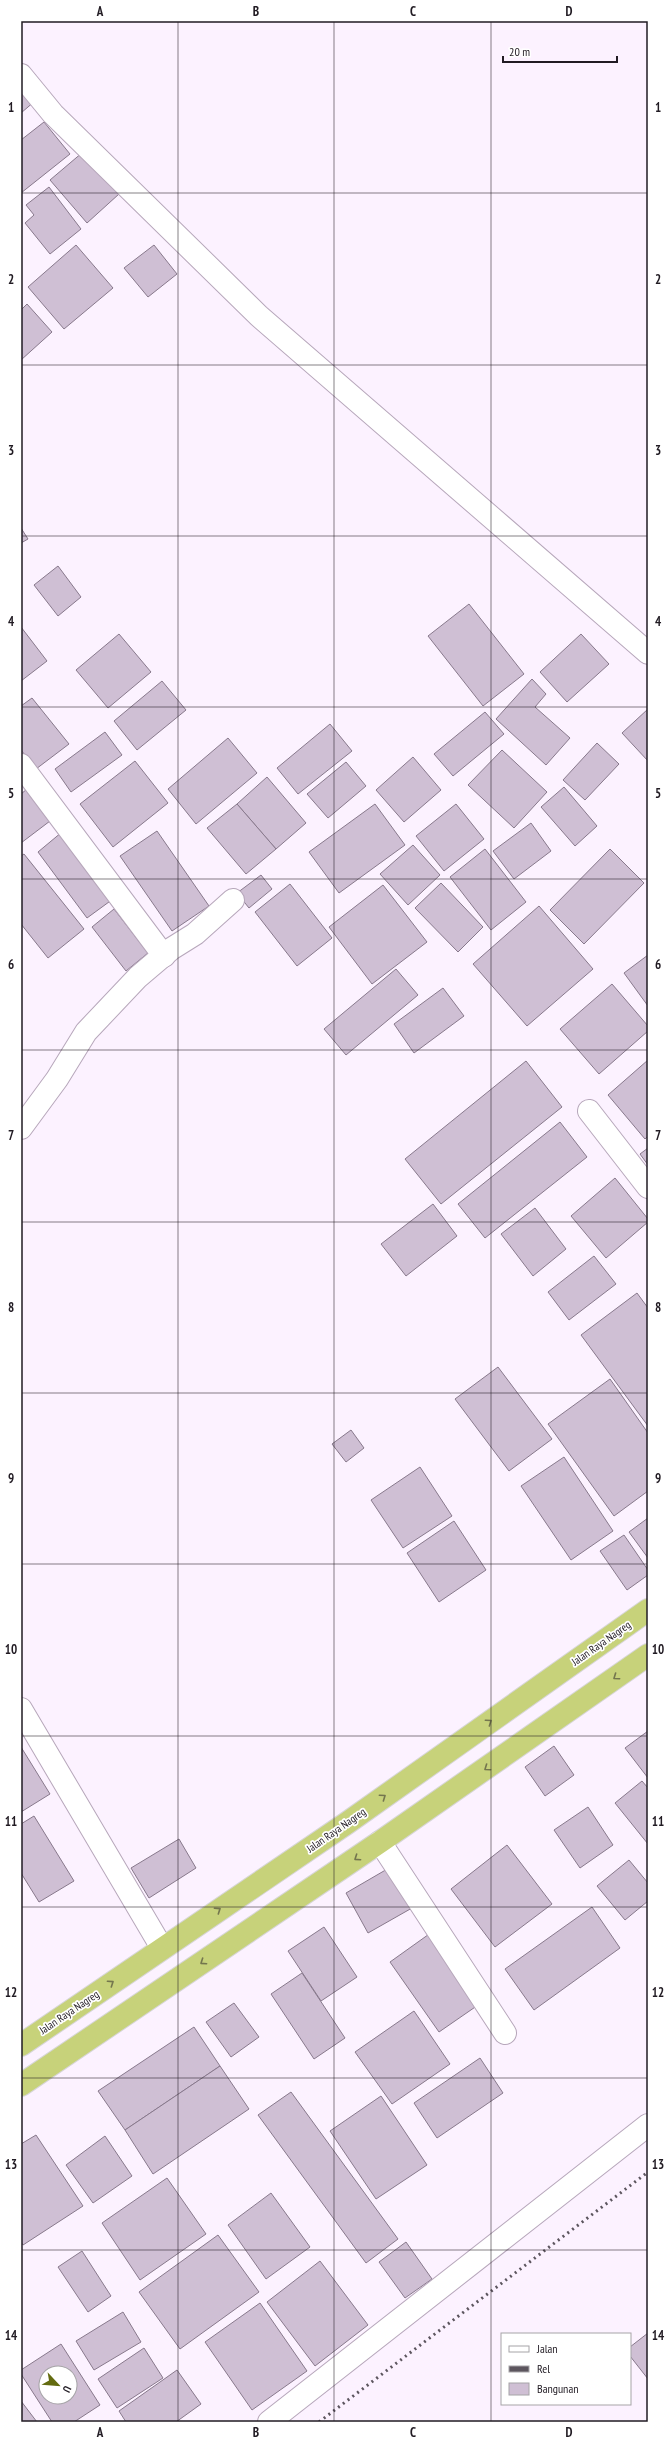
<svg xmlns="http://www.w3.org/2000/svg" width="669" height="2443" font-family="'PT Sans Narrow',sans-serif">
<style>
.building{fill:#cfbfd4;stroke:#88798c;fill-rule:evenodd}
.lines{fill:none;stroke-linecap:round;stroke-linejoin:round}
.minor-casing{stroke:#b7a7bb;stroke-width:24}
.trunk-casing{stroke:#d7d6d7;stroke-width:24}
.minor{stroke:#fff;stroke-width:22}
.trunk{stroke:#c7d27a;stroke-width:22}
.rail{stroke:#5c555e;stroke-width:3;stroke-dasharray:2 4;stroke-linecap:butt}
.oneway{stroke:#74764e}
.grid{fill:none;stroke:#211b23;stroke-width:1;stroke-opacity:0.55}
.labels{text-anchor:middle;stroke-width:3.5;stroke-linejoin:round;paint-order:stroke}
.street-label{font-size:11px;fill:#211b23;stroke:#fff}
.neatline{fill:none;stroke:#211b23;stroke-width:1.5}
.grid-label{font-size:13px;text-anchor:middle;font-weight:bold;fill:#211b23}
</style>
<rect width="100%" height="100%" fill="#fcf2ff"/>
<g class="building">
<polygon points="21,83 35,101 21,113"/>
<polygon points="44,122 70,154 21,193 21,140"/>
<polygon points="83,152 119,194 87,223 50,180"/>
<polygon points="49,187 81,229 50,254 25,223 34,215 26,205"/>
<polygon points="76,245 113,288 64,329 28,287"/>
<polygon points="154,245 177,274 148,297 124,268"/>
<polygon points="27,304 52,332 21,360 21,310"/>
<polygon points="21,528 28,539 21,543"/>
<polygon points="58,566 81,597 58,616 34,585"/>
<polygon points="469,604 524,674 483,706 428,636"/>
<polygon points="21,627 47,661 21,681"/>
<polygon points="119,634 151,672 108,708 76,670"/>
<polygon points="581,634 609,664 567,702 540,672"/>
<polygon points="532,679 546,694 535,707 570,738 546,765 496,719"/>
<polygon points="162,681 186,710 137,750 114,721"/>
<polygon points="32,698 69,744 36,769 21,750 21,706"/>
<polygon points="648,709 648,761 622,733"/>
<polygon points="485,712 504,734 453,776 434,754"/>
<polygon points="330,724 352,751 298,794 277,768"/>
<polygon points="105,732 122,755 71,792 55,769"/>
<polygon points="228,738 257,773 196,824 168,789"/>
<polygon points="597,743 619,764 585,800 563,780"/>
<polygon points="502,750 547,792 514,828 468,785"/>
<polygon points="413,757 441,790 404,822 376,790"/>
<polygon points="135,761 168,803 113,847 80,804"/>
<polygon points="346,762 366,786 328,818 307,794"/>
<polygon points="267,777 306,823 276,849 237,804"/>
<polygon points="564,787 597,826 575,846 541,807"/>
<polygon points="27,789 50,821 21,843 21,794"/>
<polygon points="237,804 276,849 246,874 207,828"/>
<polygon points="375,804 405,845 339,893 309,852"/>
<polygon points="456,804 484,839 444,871 416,836"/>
<polygon points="531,823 551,851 514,879 493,851"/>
<polygon points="157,831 209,906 172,931 120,856"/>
<polygon points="62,832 113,899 87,918 38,852"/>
<polygon points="413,845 440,875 408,905 380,874"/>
<polygon points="485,849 526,902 491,930 450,877"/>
<polygon points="610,849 644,883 584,944 550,910"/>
<polygon points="24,854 84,929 48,958 21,924 21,856"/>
<polygon points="261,875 272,889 249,908 237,893"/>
<polygon points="441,883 483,927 458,952 415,908"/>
<polygon points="290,884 332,938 297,966 255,912"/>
<polygon points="383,885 427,942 372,984 329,927"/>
<polygon points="539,906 593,969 527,1026 473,964"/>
<polygon points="114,909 148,953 126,971 92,927"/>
<polygon points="648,955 648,1006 624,973"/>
<polygon points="396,969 418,995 346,1055 324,1029"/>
<polygon points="612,984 648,1026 648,1031 599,1074 560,1029"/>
<polygon points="443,988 464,1016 414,1053 394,1024"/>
<polygon points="648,1060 648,1136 645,1139 608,1095"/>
<polygon points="526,1061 562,1107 441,1204 405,1159"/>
<polygon points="560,1122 587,1157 485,1238 458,1204"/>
<polygon points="648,1148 648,1165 640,1154"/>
<polygon points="615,1178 648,1219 648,1222 606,1258 571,1216"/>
<polygon points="433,1204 457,1236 406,1276 381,1244"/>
<polygon points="535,1208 566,1249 533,1276 501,1234"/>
<polygon points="594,1256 616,1284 569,1320 548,1292"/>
<polygon points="637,1293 648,1308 648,1426 581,1335"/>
<polygon points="498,1367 552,1439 509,1471 455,1399"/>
<polygon points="610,1379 648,1433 648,1491 614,1516 548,1424"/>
<polygon points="351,1430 364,1448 346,1462 332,1444"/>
<polygon points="564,1457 613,1531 571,1560 521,1486"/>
<polygon points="420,1467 452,1516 403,1548 371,1500"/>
<polygon points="648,1518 648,1558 629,1532"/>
<polygon points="454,1521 486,1570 439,1602 407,1553"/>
<polygon points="624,1535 648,1570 648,1575 627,1590 600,1551"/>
<polygon points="648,1731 648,1778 625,1748"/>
<polygon points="554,1746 574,1775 545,1796 525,1767"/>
<polygon points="21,1747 50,1794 21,1812"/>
<polygon points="642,1781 648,1788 648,1844 615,1803"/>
<polygon points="588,1807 613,1845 580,1868 554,1830"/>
<polygon points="34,1816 74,1881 39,1902 21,1873 21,1824"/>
<polygon points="179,1839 196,1868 149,1898 131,1868"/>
<polygon points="507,1845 552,1904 495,1947 451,1889"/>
<polygon points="629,1860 648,1883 648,1901 625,1920 597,1886"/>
<polygon points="389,1868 412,1908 368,1933 346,1893"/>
<polygon points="592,1907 620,1948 534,2010 505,1969"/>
<polygon points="324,1927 357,1977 321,2001 288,1951"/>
<polygon points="432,1932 481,2003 439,2032 390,1962"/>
<polygon points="302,1973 345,2038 314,2059 271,1994"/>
<polygon points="234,2003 259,2037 231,2057 206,2022"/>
<polygon points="414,2011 450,2064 392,2104 355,2052"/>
<polygon points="194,2027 220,2066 125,2130 98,2091"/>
<polygon points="480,2058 503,2093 437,2138 414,2103"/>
<polygon points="220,2066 249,2109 153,2174 125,2130"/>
<polygon points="291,2092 398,2239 366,2263 258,2115"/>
<polygon points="381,2096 427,2165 376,2199 330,2131"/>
<polygon points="36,2135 83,2206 23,2245 21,2242 21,2144"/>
<polygon points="105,2136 132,2176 93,2203 66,2165"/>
<polygon points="167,2178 206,2234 140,2280 102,2223"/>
<polygon points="271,2193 310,2247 266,2279 228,2225"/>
<polygon points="218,2235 259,2292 180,2349 139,2292"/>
<polygon points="406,2242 432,2279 405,2298 379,2262"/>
<polygon points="82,2251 111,2296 88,2312 58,2267"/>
<polygon points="320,2261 368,2325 315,2366 267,2302"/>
<polygon points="260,2303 307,2371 252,2410 205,2342"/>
<polygon points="123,2312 141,2342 94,2370 76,2341"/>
<polygon points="648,2333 648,2379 630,2356 630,2347"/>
<path d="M61,2344l39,61 -26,17h-22l-31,-48v-4zM46,2373h24v24h-24z"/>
<polygon points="144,2348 163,2378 117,2408 98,2379"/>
<polygon points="177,2370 201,2404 176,2422 126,2422 119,2411"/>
<polygon points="21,2401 37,2422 21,2422"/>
</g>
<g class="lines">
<g class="minor-casing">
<g id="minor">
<polyline points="21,75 53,114 259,316 648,653"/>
<polyline points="21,765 164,956"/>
<polyline points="589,1111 648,1187"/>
<polyline points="21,1128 57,1079 86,1032 138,977 171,949 195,934 233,900"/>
<polyline points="21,1709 162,1948"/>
<polyline points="380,1842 505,2033"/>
<polyline points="269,2422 648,2125"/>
</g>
</g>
<g class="trunk-casing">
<g id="trunk">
<polyline points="21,2045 347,1823 648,1610"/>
<polyline points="21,2085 380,1842 648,1655"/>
</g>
</g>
<use href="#minor" class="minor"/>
<use href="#trunk" class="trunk"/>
<polyline class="rail" points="319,2422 648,2172"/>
</g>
<defs><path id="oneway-chevron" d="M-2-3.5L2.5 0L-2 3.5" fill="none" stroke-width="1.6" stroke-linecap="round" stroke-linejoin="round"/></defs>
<g class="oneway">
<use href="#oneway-chevron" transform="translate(616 1677) rotate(145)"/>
<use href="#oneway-chevron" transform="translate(489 1722) rotate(-35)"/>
<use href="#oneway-chevron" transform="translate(487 1768) rotate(145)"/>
<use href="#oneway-chevron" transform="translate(383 1797) rotate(-35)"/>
<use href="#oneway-chevron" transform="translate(357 1858) rotate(146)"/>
<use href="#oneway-chevron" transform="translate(218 1910) rotate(-34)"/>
<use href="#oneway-chevron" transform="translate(203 1962) rotate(146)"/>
<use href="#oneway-chevron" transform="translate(111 1983) rotate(-34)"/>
</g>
<path class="grid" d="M178,21v2401M334,21v2401M491,21v2401M21,193h627M21,365h627M21,536h627M21,707h627M21,879h627M21,1050h627M21,1222h627M21,1393h627M21,1564h627M21,1736h627M21,1907h627M21,2078h627M21,2250h627"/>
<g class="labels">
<g class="street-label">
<text transform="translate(601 1643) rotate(-35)" y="4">Jalan Raya Nagreg</text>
<text transform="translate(336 1830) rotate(-35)" y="4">Jalan Raya Nagreg</text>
<text transform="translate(69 2012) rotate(-34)" y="4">Jalan Raya Nagreg</text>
</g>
</g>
<rect width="669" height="2443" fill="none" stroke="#ffffff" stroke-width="44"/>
<rect x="501" y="2333" width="130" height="72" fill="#ffffff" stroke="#a6a4a7"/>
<rect x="509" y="2346" width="20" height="6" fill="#ffffff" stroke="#a6a4a7"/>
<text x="537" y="2353" font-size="12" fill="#211b23">Jalan</text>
<rect x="509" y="2366" width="20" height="6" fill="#5c555e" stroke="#a6a4a7"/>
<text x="537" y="2373" font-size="12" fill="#211b23">Rel</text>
<rect x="509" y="2383" width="20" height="12" fill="#cfbfd4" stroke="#a6a4a7"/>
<text x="537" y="2393" font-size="12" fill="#211b23">Bangunan</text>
<g transform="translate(58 2385) rotate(116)"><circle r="19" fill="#ffffff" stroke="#a6a4a7"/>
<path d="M0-3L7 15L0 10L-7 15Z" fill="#636b10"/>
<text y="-6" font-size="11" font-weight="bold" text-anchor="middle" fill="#211b23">U</text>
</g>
<path d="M503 56v6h114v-6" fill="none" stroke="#211b23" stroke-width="2"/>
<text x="509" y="56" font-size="12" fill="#211b23" stroke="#ffffff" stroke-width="3" paint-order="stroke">20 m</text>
<rect x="22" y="22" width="625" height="2399" class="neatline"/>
<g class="grid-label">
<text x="100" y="16">A</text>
<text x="256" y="16">B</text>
<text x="413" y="16">C</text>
<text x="569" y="16">D</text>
<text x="11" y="112">1</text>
<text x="658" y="112">1</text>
<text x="11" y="284">2</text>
<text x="658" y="284">2</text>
<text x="11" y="455">3</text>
<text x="658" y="455">3</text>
<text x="11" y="626">4</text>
<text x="658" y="626">4</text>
<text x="11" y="798">5</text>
<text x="658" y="798">5</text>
<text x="11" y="969">6</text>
<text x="658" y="969">6</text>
<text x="11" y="1140">7</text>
<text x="658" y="1140">7</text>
<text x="11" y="1312">8</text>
<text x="658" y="1312">8</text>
<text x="11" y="1483">9</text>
<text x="658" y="1483">9</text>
<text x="11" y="1654">10</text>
<text x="658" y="1654">10</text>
<text x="11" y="1826">11</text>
<text x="658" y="1826">11</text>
<text x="11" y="1997">12</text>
<text x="658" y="1997">12</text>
<text x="11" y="2169">13</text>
<text x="658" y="2169">13</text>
<text x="11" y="2340">14</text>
<text x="658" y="2340">14</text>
<text x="100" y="2437">A</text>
<text x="256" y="2437">B</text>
<text x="413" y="2437">C</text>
<text x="569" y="2437">D</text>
</g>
</svg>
